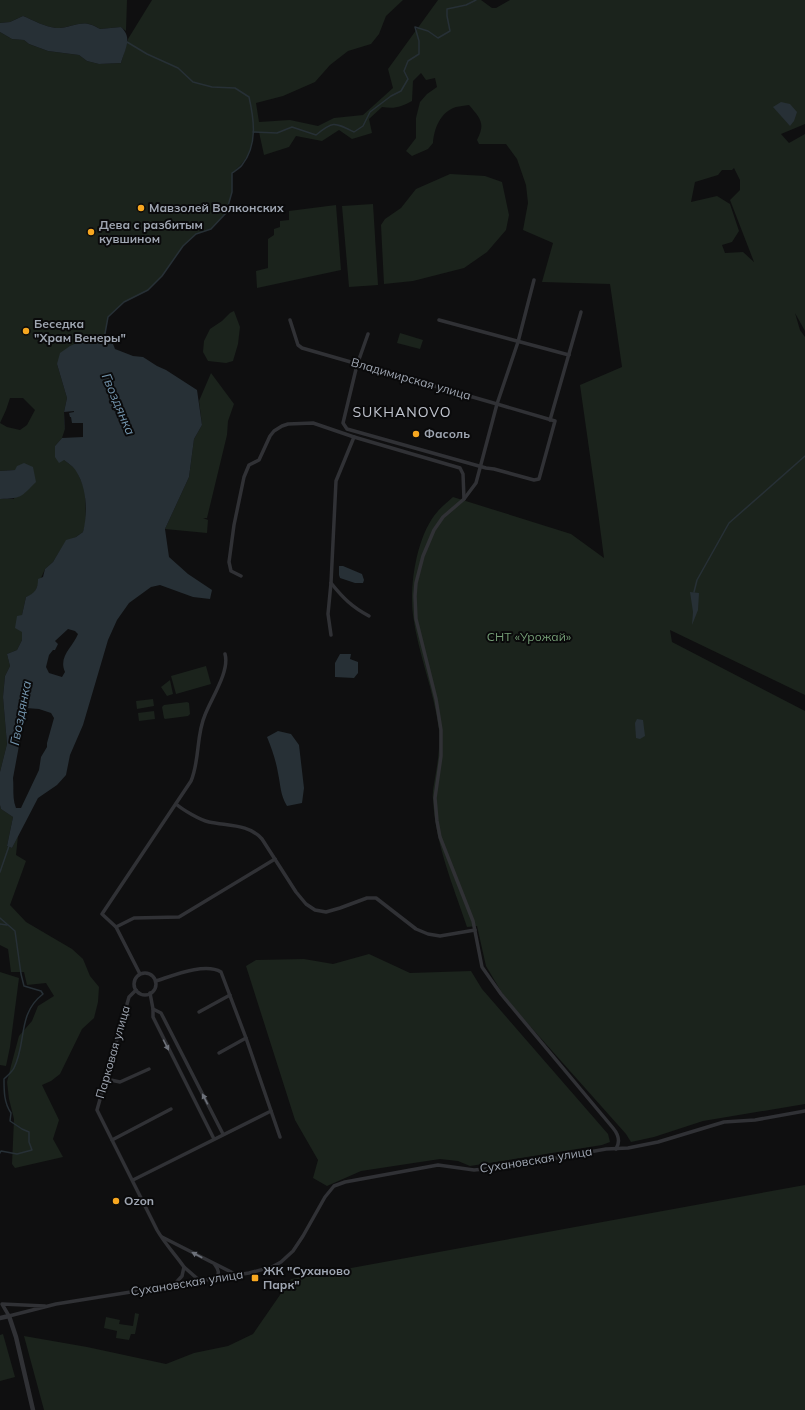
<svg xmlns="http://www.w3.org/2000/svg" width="805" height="1410" font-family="Mulish,sans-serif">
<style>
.green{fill:#1b231c;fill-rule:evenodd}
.water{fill:#273036;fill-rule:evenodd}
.pier{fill:#0f0f10}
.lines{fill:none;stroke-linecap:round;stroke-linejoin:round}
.stream{stroke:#273036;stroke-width:1.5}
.minor{stroke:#303135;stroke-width:3.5}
.tertiary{stroke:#303135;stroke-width:4.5}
.oneway{fill:#6d717a}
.poi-dot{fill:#f7a720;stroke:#0a0a0b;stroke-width:1.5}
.labels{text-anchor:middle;stroke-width:4;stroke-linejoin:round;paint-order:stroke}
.poi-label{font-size:12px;font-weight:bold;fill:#9fa6b2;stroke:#0a0a0b;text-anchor:start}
.street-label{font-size:12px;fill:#9fa6b2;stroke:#0a0a0b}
.park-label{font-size:12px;fill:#759e76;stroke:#0a0a0b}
.water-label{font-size:13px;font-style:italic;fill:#7496af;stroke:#0a0a0b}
.quarter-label{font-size:14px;letter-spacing:1px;fill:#c0c4ce;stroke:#0a0a0b}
</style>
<rect width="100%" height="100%" fill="#0f0f10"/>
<g class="green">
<path d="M0,0h127l-1,31 -5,-4 -21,2c-17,-12 -27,-1 -44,-1 -11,-1 -23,-8 -33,-12l-13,6 -10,1z"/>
<path d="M152,0h251l-17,16 -7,18 -8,10 -23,7 -18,14 -15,17 -32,14 -27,7 3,19 31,-2 28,6 16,-8 29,-3 30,-27 -5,-19 50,-69h43l11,8h4l14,-8h295v124l-24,10 8,9 16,-9v197l-10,-18 5,17 5,7v358l-135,-65 2,12 133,69v393l-102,17 -49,16 -23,5 -5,-8 -121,-136 -19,-32 -9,-40 -10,1c-14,-42 -32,-84 -34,-128 -1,-7 1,-14 2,-21 3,-16 5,-32 4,-48 -5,-40 -21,-76 -26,-115 -4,-30 4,-81 25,-104 4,-5 10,-9 15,-14l118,37 33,24 -6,-46 -18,-127 42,-18 -12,-83 -68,-2 11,-39 -30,-13 5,-27 -2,-18 -9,-26 -11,-15h-27l-2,-4c9,-17 3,-22 -8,-35 -5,1 -9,1 -13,2 -16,5 -22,22 -23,36l-5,6 -16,7 -6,-5 10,-13v-20l4,-16 7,-8 10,-7 -2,-9 -9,2 -5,-7 -8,8 -1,20c-11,6 -17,8 -30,6l-13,12 3,14 -20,6 -13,-9 -17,11 -26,-5 -7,11 -25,8 -5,-23h-6c-1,18 -6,29 -21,41v19l-6,21 -15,16 -15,5 -13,12 -21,30 -14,14 -24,12 -16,15 -4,22 -7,-5 -40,30 10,34 -3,14 1,21 -3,5 -7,8 9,14 12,9 9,21 1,32 -3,10 -7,5 -10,4 -13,21 -8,7 -11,25 -8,3 -4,18v25l-5,10 -10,4 3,12 -5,10 -2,21 4,47 -7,28v-273h14l1,-29 -15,1v-439l12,7 12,1 5,4 19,7 31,4 8,6 12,3 22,-1 7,-24zM734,168l6,12v10l-10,10 24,62 -11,-10 -18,1 -3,-8 10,-3 7,-11 -9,-27 -13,-8 -26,6 4,-20 23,-7 4,-5h10zM10,398h13l12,12 -8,15 -7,5 -13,-3 -7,-4 6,-13z"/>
<polygon points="450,174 485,176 502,182 509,215 506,230 487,252 464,268 413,281 384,284 381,225 385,219 401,208 416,189"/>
<polygon points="373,204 378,285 349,287 342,206"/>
<polygon points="336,205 341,270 257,288 256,271 268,268 268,239 274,235 274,229 280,227 280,221 289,220 289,211"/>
<polygon points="234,311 240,327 238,344 233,361 226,363 208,361 203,352 204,341 210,329 222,321 230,313"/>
<polygon points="400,333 423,340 420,349 397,343"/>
<polygon points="211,373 234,404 228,421 227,435 207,518 203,518 208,520 207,533 165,529 189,477 194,439 202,425 199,401"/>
<polygon points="206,666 211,684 176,694 171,676"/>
<polygon points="170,680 173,694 167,696 161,687"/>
<polygon points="153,699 154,706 137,709 136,701"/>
<polygon points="187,702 189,703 190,714 188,716 165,719 164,718 162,707 164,705"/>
<polygon points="154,711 155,719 139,721 138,713"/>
<polygon points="0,805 1,809 13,817 7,846 12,848 18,836 16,855 26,861 10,905 26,922 72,949 83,959 90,976 99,987 98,1002 94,1018 82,1029 60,1074 51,1081 42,1085 59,1120 53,1139 63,1157 15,1168 12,1164 14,1119 9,1099 7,1082 11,1066 19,1036 32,1021 38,1006 54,996 46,983 27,985 24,972 11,972 8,949 0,945"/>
<polygon points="369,954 410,973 471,971 482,989 608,1134 610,1142 602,1145 470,1166 458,1161 440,1159 361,1171 327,1186 313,1178 318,1160 295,1120 246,966 256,960 304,959 333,964"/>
<polygon points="0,972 19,978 10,1047 6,1066 0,1065"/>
<polygon points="805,1185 805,1410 44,1410 24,1336 87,1347 166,1364 194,1353 228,1346 253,1334 291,1279"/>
<polygon points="135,1313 139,1314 135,1334 131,1334 129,1340 116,1338 117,1331 104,1328 106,1317 120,1320 119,1324 133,1326"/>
<polygon points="3,1334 15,1377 0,1381 0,1335"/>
</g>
<g class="water">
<path d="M23,16c10,4 22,11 33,12 18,0 26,-11 44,1l21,-2c12,11 4,22 0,36l-22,1 -12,-3 -8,-6 -31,-4 -19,-7 -5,-4 -12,-1 -12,-7v-9l10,-1z"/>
<polygon points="781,102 790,104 797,112 794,121 790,126 773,107"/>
<path d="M97,334l16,10 2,5 18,7 10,1 14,9 9,4 31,20 5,35 -8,14 -5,38 -24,52 4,28 19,17 24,16 -2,9 -17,-2 -33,-12 -9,2 -22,16 -12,17 -9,20 -25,85 -13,30 -4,20 -9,10 -19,13 -26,50 -5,-2 6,-29 -12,-8 -1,-4v-33l7,-28 -4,-47 2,-21 5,-10 -3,-12 10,-4 5,-10v-8l-7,-4 2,-12 5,-1 4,-18c9,-4 12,-8 12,-18l5,-2 2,-8 8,-7 13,-22 10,-3 7,-5c5,-19 4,-44 -7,-61 -2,-4 -8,-8 -12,-11l-5,3 -4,-6v-11l7,-8 3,-5 -1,-21 3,-14 -10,-34 3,-11 10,-7zM68,629l7,2 3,3c-5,13 -20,22 -13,38l-3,5 -13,-4 -3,-6 3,-12 4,-5h2l3,-6 -3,-3zM26,708l13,1 12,4 3,5 -7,25v4l-6,10 -2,13 -18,38h-5c-4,-10 -2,-20 -3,-30z"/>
<path d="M24,463l9,4 3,15c-16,16 -14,16 -36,17v-28l15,-1 2,-4z"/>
<polygon points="339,566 343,566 362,574 364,580 363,583 355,583 340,578 339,575"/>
<polygon points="690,592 699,593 698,610 692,625 693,612"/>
<polygon points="340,654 351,654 350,659 358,662 358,673 354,678 335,677 335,663"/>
<polygon points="637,719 643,720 645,736 640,739 636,738 635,723"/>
<path d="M278,731l13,3 8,11 5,43 -2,15 -15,3c-7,-12 -6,-19 -9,-33 -2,-12 -6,-24 -11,-36z"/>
</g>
<polygon class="pier" points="74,411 74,412 69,413 70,417 71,417 72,423 83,423 83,437 62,438 65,429 64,412"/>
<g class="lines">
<g class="stream">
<path d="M253,132l24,1 15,-6 24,8c17,-14 18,-13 38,-3l9,-6 7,-14 21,-16 10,-5 7,-12 -4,-8 4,-10 11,-7v-13l-4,-14 13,4 10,7 12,-7 -3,-15v-7l19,-4 10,-5"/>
<path d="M104,339l4,-22 16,-15 24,-12 14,-14 21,-30 13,-12 15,-5 15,-16 6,-21v-19c4,-3 8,-5 10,-8 16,-20 12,-46 7,-68l-14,-9 -23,-1 -19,-5 -15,-14 -31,-14 -20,-12"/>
<polyline points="694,592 697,580 729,523 805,456"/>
<polyline points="0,872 9,846"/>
<path d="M0,918l15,13 6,43 3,12 17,5 2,3c-26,20 -16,48 -29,74 -2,4 -7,8 -10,11 0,12 0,24 7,34l-1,8 12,8 7,3v10l3,8 -15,4 -16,-3 -1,2"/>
<polyline points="0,924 7,925"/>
</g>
<g class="minor">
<path d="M534,280l-16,62 -21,62 -21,79 -12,16 -21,18 -9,13 -11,26 -7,27 -1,13 1,23 20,80 5,31v26l-6,42 2,23 3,16 33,84 9,46 19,27 112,134c5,6 8,13 3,21"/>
<polyline points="290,320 298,345 302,348 497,404 555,421 539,479 534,480 494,469 486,468 347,429 343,423 357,365 368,334"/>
<polyline points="439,320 569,355"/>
<polyline points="550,420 581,312"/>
<polyline points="241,576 231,571 229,562 234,525 244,477 249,465 259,460 270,436 274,431 282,426 288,424 313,423 354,437"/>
<path d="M331,583c12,15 21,24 38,33"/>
<polyline points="331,635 328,614 331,583 336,481 354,437 460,468 463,474 464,499"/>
<path d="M176,804c7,6 24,16 33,18 19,4 40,2 53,17l34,53 10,12 9,6 11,2 14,-4 27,-10h9l40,31 12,5 12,2 35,-6"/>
<polyline points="116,927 134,918 179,917 275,859"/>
<circle cx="145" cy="984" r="11"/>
<path d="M140,974l-24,-47 -14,-13 89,-133c9,-21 5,-46 14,-66 6,-16 25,-44 20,-61"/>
<path d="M156,981c16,-5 49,-19 65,-9l25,66 34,99"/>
<path d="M136,990l-7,7 -32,113 60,120c8,14 18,24 27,37l-2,9 -8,9"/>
<polyline points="150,993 153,1009 153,1017 214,1139"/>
<polyline points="153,1009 161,1013 223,1134"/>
<polyline points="199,1012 230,995"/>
<polyline points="219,1053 246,1038"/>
<polyline points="106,1079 120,1082 149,1069"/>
<polyline points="112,1140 171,1109"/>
<polyline points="133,1180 271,1111"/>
<polyline points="162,1237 237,1275"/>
<path d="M215,1265c4,5 4,8 2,14"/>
<polyline points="184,1267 200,1281"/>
<polyline points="45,1306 2,1304 9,1316 56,1304 249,1273 272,1267 281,1262 293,1251 303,1236 325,1197 334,1186 345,1182 438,1165 474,1170 485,1169 522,1164 606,1149 628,1148 658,1142 724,1122 755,1120 805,1111"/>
</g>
<polyline class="tertiary" points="0,1318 9,1316 16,1337 33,1410"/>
</g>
<defs><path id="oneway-solid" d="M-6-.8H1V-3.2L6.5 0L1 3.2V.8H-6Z"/></defs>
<g class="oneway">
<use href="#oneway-solid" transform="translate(166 1045) rotate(63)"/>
<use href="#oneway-solid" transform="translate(205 1099) rotate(-117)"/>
<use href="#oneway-solid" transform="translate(197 1255) rotate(-152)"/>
</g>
<g class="poi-dot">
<circle cx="141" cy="208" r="4"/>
<circle cx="91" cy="232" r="4"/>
<circle cx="26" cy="331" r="4"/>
<circle cx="416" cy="434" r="4"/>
<circle cx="116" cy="1201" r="4"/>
<rect x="251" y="1274" width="8" height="8" rx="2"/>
</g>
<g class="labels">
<g class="poi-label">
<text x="149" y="212">Мавзолей Волконских</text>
<text x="99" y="229">Дева с разбитым<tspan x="99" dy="14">кувшином</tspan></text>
<text x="34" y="328">Беседка<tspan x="34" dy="14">"Храм Венеры"</tspan></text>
<text x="424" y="438">Фасоль</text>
<text x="124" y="1205">Ozon</text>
<text x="263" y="1275">ЖК "Суханово<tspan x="263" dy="14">Парк"</tspan></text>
</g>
<g class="street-label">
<text transform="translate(411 379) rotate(16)" y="4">Владимирская улица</text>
<text transform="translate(113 1052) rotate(-74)" y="4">Парковая улица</text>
<text transform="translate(536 1160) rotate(-9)" y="4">Сухановская улица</text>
<text transform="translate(187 1283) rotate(-9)" y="4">Сухановская улица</text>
</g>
<g class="park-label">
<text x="529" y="641">СНТ «Урожай»</text>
</g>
<g class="water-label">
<text transform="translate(119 404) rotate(67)" y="5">Гвоздянка</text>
<text transform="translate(20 713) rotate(-79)" y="5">Гвоздянка</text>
</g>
<g class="quarter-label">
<text x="402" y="417">SUKHANOVO</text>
</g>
</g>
</svg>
